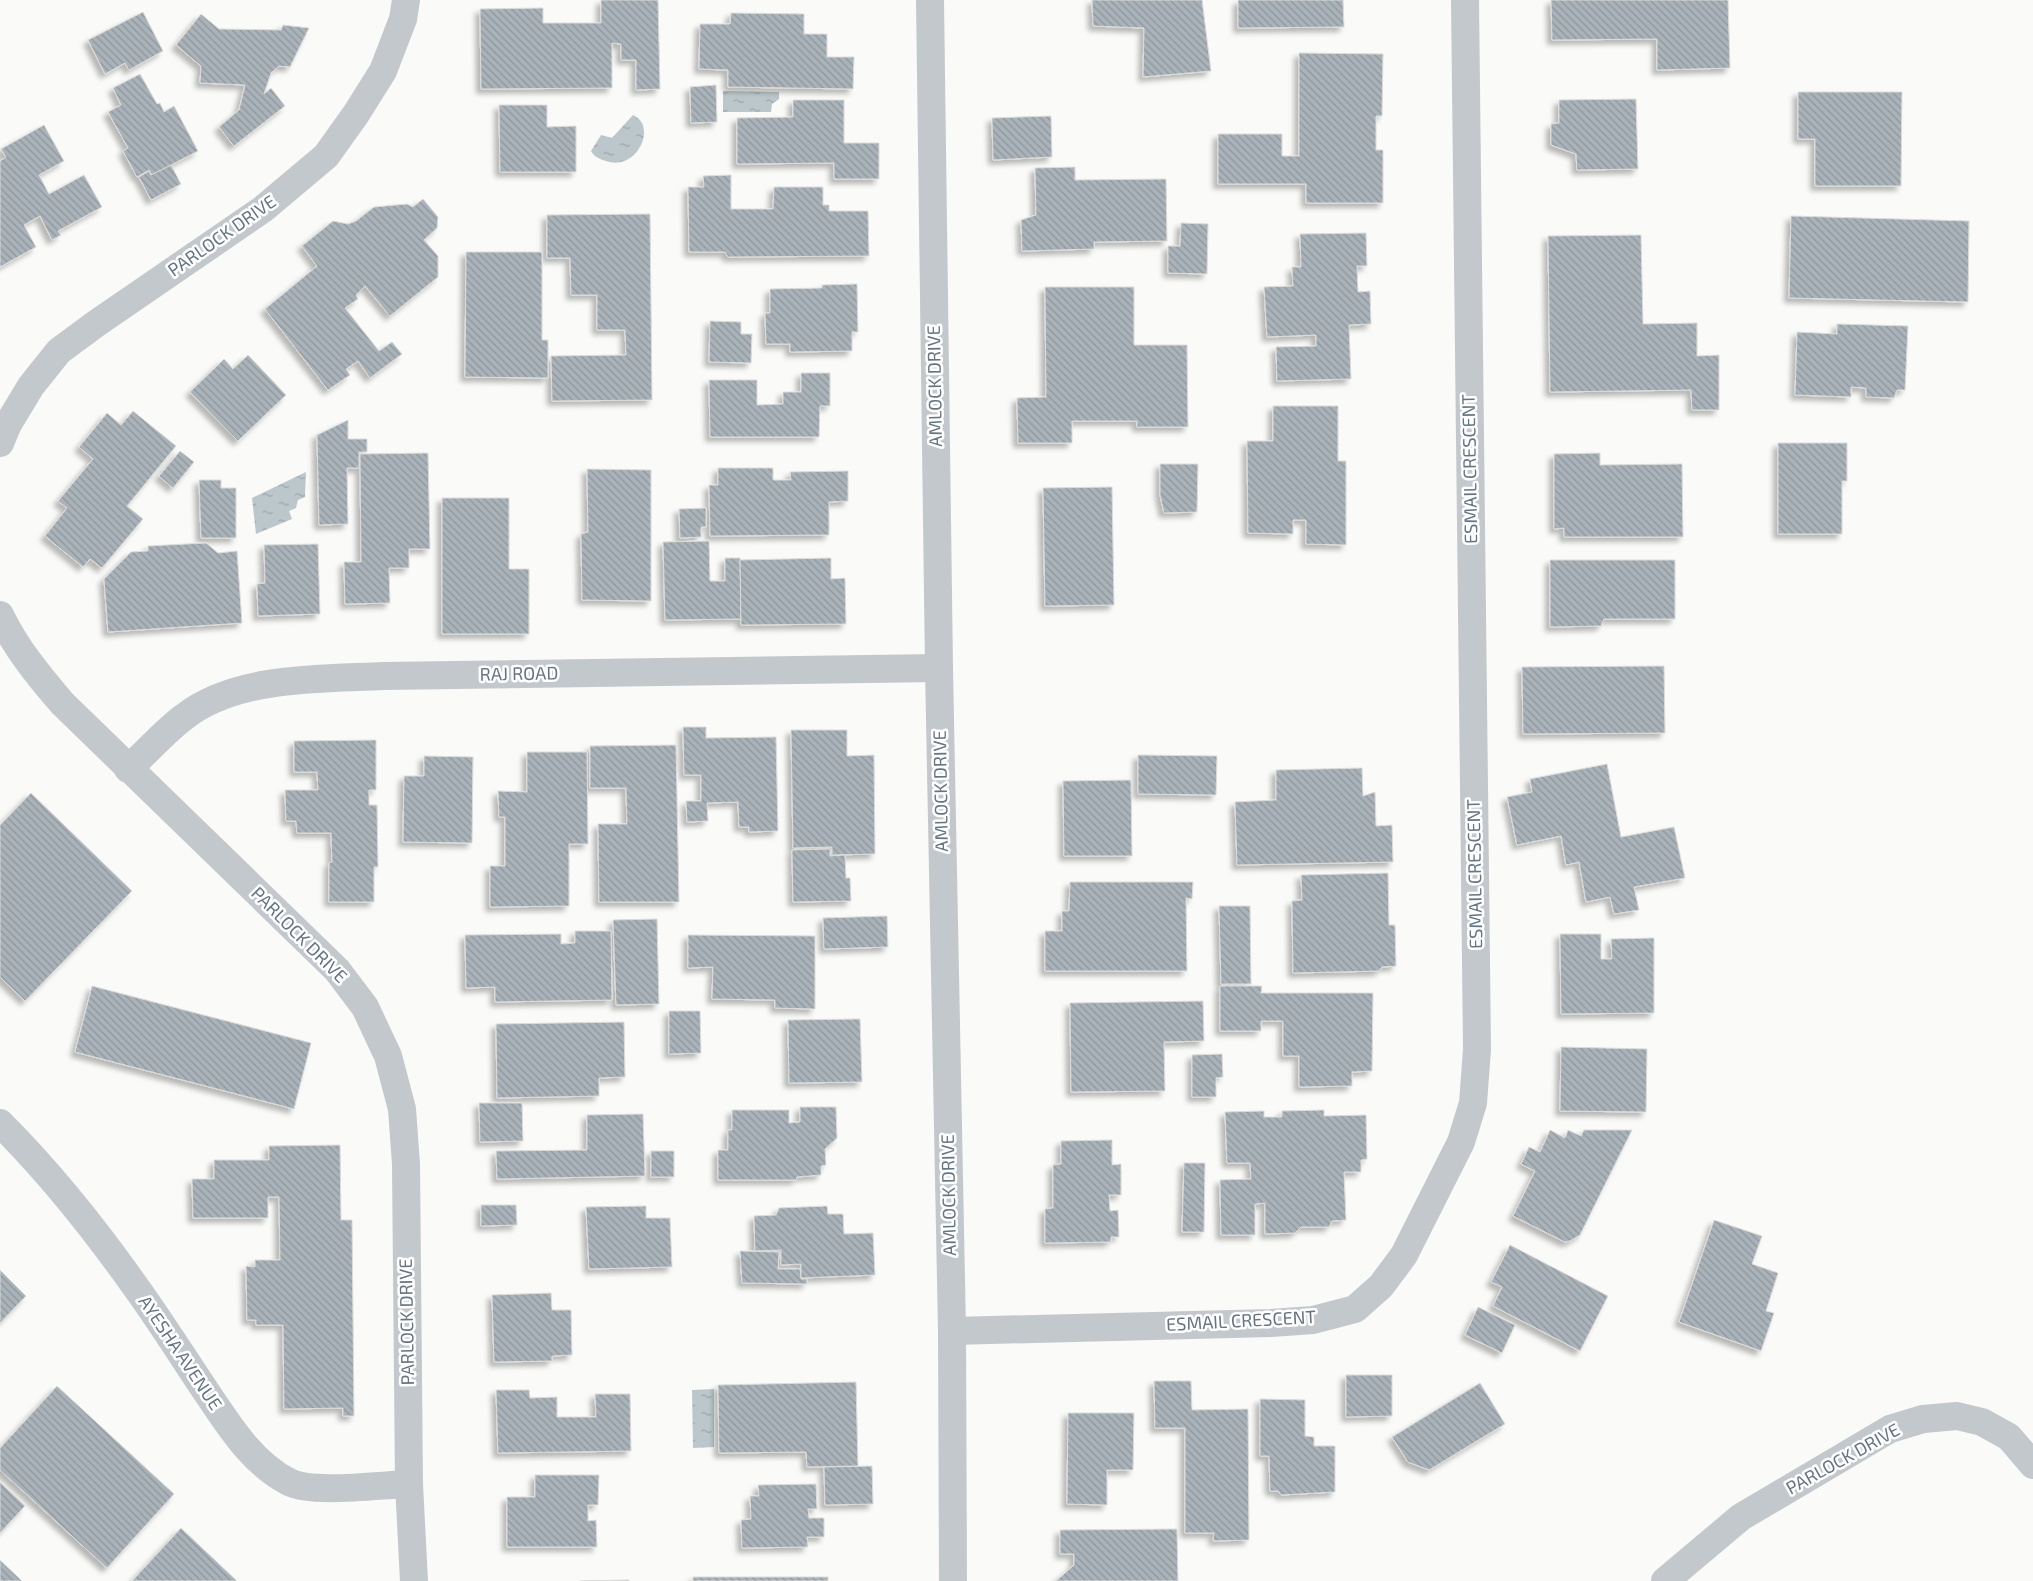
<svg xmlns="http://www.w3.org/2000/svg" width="2033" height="1581" font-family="'Exo 2',sans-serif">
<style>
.water{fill:url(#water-ripples)}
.building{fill:url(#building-back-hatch);stroke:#dcdcda;filter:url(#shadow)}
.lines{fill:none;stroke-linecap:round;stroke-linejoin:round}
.minor{stroke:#c3c8cc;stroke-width:28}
.labels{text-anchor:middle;stroke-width:5;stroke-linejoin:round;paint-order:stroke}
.street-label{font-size:18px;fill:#657683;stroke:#fff}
</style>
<defs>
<pattern id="water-ripples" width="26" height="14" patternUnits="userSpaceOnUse" patternTransform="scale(1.25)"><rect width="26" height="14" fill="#bbc7cb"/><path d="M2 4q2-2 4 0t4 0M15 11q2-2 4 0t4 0" fill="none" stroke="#9ca6aa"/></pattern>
<pattern id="building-back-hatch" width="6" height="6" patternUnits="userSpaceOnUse" patternTransform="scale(1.25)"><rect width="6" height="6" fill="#aab3b9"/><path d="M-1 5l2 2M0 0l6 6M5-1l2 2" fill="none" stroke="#8e969c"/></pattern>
<filter id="shadow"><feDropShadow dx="-4.5" dy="4.5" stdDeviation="2.5" flood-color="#0004"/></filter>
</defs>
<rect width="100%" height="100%" fill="#fafaf8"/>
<g class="water">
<polygon points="723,91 779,92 779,99 772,104 771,112 723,112"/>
<path d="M633,115c25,11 4,57 -27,46 -6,-2 -12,-4 -15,-10l10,-16 11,3z"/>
<polygon points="306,472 305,497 298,500 296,508 289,511 292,519 256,534 252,498"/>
<polygon points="714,1389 714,1447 693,1448 692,1390"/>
</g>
<g class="building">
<polygon points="601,0 658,0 660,89 636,90 636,60 621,60 621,44 612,43 612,88 481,89 480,9 543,8 543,23 601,23"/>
<polygon points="1092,0 1202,0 1211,71 1143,77 1144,28 1093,26"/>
<polygon points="1238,0 1343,0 1344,27 1238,28"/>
<polygon points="1551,0 1728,0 1730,68 1657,70 1657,39 1552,40"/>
<polygon points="143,12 163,51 129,70 125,63 105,74 88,40"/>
<polygon points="731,13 804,14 804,34 827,34 827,57 854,57 853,89 728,87 728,70 699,69 700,24 730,24"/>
<polygon points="201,14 219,29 281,30 283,25 309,28 290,67 279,66 271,73 264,94 271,88 285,106 234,146 219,127 239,110 245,85 200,83 201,66 176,45"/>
<polygon points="1299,53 1383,54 1382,116 1376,116 1376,150 1383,150 1383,203 1306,203 1306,184 1218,184 1218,134 1282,134 1282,156 1299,156"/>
<polygon points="140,74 157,104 160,103 164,112 174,106 198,151 152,175 149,170 137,177 123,151 128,148 108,112 121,105 113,88"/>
<polygon points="716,85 717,122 691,123 690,87"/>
<polygon points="1798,92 1902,92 1901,186 1815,186 1815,139 1798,139"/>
<polygon points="1636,99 1638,169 1577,170 1576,154 1551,145 1551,124 1559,123 1559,100"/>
<polygon points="793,100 844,100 844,143 879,143 879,179 834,179 834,163 737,164 737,118 793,117"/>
<polygon points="499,105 547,105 547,127 576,126 576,172 500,172"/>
<polygon points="1051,116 1052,157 993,160 992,118"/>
<polygon points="44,125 64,161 39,175 49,194 84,175 102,207 58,231 61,235 52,240 40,216 24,225 36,247 0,267 0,161 6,157 1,149"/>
<polygon points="171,165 181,184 151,200 139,177 149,171 151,175"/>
<polygon points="1075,167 1075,180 1166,179 1167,241 1094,242 1094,249 1022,251 1021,220 1036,215 1035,168"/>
<polygon points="731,175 731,209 773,209 774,187 823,187 823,205 829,205 829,211 868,211 869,256 728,257 725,252 689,252 688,187 704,187 703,176"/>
<polygon points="423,199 438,217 437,228 424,240 438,256 438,277 390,316 365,286 356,295 358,299 345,308 379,351 392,342 402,354 370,378 358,361 346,369 350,375 328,390 265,309 317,266 302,246 333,221 348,224 356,221 374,207 407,204 413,207"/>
<polygon points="650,214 652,400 552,401 551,356 626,355 625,330 597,330 597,295 571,295 570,258 547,258 547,215"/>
<polygon points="1791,216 1969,221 1968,302 1789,298"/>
<polygon points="1181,223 1208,224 1207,274 1168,273 1168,246 1180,246"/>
<polygon points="1366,233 1367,266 1357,266 1358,292 1370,291 1371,324 1349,325 1351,379 1277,381 1276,347 1316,346 1316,335 1267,337 1264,287 1293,286 1292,267 1301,267 1300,234"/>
<polygon points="1641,235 1643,324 1697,323 1697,356 1719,355 1719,410 1692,410 1691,390 1550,392 1548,236"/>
<polygon points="466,252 542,252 542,340 548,340 548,378 465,377"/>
<polygon points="857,284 858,332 852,332 852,351 790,352 790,344 766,344 765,313 770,313 770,289 822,288 822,285"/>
<polygon points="1045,287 1134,287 1134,345 1187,345 1188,427 1137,427 1137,421 1072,421 1072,443 1018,443 1017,398 1046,397"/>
<polygon points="710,321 741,322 741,334 752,334 751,363 709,362"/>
<polygon points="1837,324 1908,326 1905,390 1897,390 1894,398 1866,397 1866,388 1851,387 1851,397 1795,395 1797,332 1837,334"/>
<polygon points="248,355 286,395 238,441 190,392 224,359 233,369"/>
<polygon points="801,373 830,373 830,406 820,406 819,437 710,437 709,380 757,380 757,405 783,404 783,392 801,392"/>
<polygon points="1273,406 1338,406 1338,461 1346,461 1346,545 1306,544 1306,520 1293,520 1293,534 1248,533 1247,441 1273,441"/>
<polygon points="133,411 176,446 127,506 143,519 102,568 90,559 83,567 45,536 67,508 58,501 93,459 79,447 107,413 121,425"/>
<polygon points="348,420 348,439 367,439 367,452 359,452 359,468 347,468 348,524 319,525 317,435"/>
<polygon points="1778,443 1847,443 1847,481 1842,481 1842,534 1778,534"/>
<polygon points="180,451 194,462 173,488 159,476"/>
<polygon points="428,453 430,549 409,549 409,568 389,568 390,603 345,604 344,562 361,562 360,454"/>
<polygon points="1600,453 1600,465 1682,464 1683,537 1564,537 1564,528 1554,529 1554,454"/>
<polygon points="1160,464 1198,464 1197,512 1164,513 1160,495"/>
<polygon points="718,468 773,468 773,480 791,480 790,472 848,471 848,501 829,502 829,535 710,536 709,485 718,485"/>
<polygon points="587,469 651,470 651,601 582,600 581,534 588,532"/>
<polygon points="199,480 221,480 221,488 236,488 236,538 201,538"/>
<polygon points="1112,487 1114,605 1045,606 1043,488"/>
<polygon points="442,498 509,498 509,569 529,569 529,634 442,634"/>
<polygon points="706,508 706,527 701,527 701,537 680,538 679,509"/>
<polygon points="709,541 710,581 725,581 725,558 740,558 741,619 665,620 663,542"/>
<polygon points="206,543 218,553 237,551 242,623 108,632 104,579 131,552 148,551 148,546"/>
<polygon points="318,544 320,614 258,616 257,584 265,583 264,545"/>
<polygon points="831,558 831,579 845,578 846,624 741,625 740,560"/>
<polygon points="1550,560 1675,560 1675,619 1604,619 1601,626 1550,627"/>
<polygon points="1664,666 1665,733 1523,734 1522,667"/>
<polygon points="683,727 706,727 706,738 776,737 778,831 749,832 749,827 739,827 738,802 707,803 708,821 687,822 686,801 701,801 701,775 684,775"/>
<polygon points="791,730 847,730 847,756 874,755 875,854 832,855 832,847 793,848"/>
<polygon points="376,740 376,790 369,790 369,805 377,805 378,867 374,867 374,902 329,902 329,863 332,862 331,833 297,833 296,821 286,821 285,790 318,790 317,772 294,772 294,741"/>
<polygon points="676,745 679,902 599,902 598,824 627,824 626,788 590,788 590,746"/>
<polygon points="527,752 587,752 588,844 569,844 569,906 490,907 490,866 505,866 505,817 499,817 498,791 527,792"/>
<polygon points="1138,755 1217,756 1216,795 1138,794"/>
<polygon points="424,756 473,757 472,843 403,842 404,776 424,776"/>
<polygon points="1607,764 1621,837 1674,827 1685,878 1634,887 1639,910 1614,914 1610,897 1586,902 1579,862 1566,865 1561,836 1517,845 1507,797 1532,792 1530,779"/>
<polygon points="1362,768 1363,796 1375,792 1376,826 1392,825 1393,862 1237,865 1235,802 1276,800 1276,770"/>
<polygon points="1131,780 1132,856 1064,856 1063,781"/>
<polygon points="31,793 132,891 25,1001 0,977 0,825"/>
<polygon points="830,849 830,856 845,855 846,878 850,878 851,901 793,902 792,850"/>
<polygon points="1388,873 1389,925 1395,925 1396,966 1382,967 1379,971 1293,973 1292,901 1302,900 1301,875"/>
<polygon points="1070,882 1193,882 1192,899 1186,898 1187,971 1045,971 1045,931 1062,931 1062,911 1069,911"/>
<polygon points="1219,906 1250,906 1251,984 1221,984"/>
<polygon points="887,916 888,947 824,949 823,918"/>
<polygon points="657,919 659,1004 616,1005 613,920"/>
<polygon points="575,931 611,931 612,1000 495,1002 495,987 466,988 465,935 561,934 561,944 575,943"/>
<polygon points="1560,934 1601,934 1601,959 1612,959 1611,939 1654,938 1654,1013 1561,1014"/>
<polygon points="688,935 815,936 815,1009 775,1008 775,1000 712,999 713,967 688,968"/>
<polygon points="92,986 311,1043 294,1109 75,1052"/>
<polygon points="1220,986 1262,986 1261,993 1373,993 1372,1071 1352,1072 1352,1086 1299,1087 1299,1056 1283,1056 1283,1021 1261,1021 1261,1031 1220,1031"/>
<polygon points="1203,1001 1204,1041 1164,1042 1165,1091 1071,1092 1070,1003"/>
<polygon points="669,1011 700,1011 701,1053 669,1054"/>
<polygon points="860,1019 862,1082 789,1083 788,1020"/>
<polygon points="624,1022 625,1077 599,1078 599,1096 497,1098 496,1024"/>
<polygon points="1561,1047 1647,1049 1646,1112 1560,1111"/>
<polygon points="1222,1054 1223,1077 1216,1078 1216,1097 1192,1097 1192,1055"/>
<polygon points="479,1103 522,1103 523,1141 480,1142"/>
<polygon points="800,1107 836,1107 837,1138 825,1149 826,1165 821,1166 821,1175 797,1177 796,1180 718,1180 718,1150 728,1150 728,1130 732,1130 732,1110 789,1110 789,1123 800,1122"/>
<polygon points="1324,1110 1324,1116 1366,1115 1367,1159 1361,1160 1361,1172 1344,1172 1346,1220 1332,1221 1329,1227 1301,1227 1295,1233 1265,1234 1265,1203 1255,1204 1255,1235 1221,1235 1220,1180 1251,1179 1250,1163 1227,1163 1225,1112 1264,1111 1264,1117 1282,1117 1282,1111"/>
<polygon points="643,1114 645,1176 497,1179 496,1151 587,1150 587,1115"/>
<polygon points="1550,1130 1565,1138 1568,1130 1581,1136 1584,1130 1632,1130 1580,1235 1570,1241 1565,1242 1513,1216 1535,1171 1521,1164 1529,1147 1540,1152"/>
<polygon points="1112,1140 1112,1165 1121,1164 1121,1195 1109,1195 1110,1211 1118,1210 1119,1237 1111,1237 1111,1242 1045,1243 1045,1209 1053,1208 1053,1165 1061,1164 1061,1141"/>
<polygon points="340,1145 341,1220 352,1220 354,1416 343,1416 343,1408 284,1409 283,1325 256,1325 256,1320 247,1320 246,1266 255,1267 255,1260 280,1260 279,1197 268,1197 268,1218 193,1218 192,1179 214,1179 214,1160 269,1160 269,1146"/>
<rect x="651" y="1151" width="23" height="26"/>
<polygon points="1184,1163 1205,1163 1204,1232 1182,1232"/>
<polygon points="481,1205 516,1205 517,1225 481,1226"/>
<polygon points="646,1206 646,1218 670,1218 672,1267 589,1269 586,1207"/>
<polygon points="827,1206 828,1214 843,1214 844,1234 873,1233 875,1275 801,1278 801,1264 781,1265 781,1250 755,1251 754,1216 776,1215 779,1208"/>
<polygon points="1714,1220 1762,1236 1752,1264 1778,1273 1766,1311 1774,1313 1761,1351 1679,1322"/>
<polygon points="1510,1245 1608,1296 1580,1351 1493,1306 1502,1287 1491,1282"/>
<polygon points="740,1251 779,1252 778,1269 800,1269 801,1279 807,1279 807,1284 742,1283"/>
<polygon points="0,1270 26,1296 0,1323"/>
<polygon points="551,1293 552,1310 571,1310 572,1355 552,1356 552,1361 494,1362 492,1295"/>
<polygon points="1478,1307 1515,1325 1502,1353 1465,1335"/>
<polygon points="1346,1375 1392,1375 1392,1416 1346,1417"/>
<polygon points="1154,1381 1191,1381 1192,1410 1248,1409 1249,1540 1213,1541 1214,1533 1185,1533 1185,1428 1155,1428"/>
<polygon points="856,1382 858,1466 807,1467 806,1452 719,1453 718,1385"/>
<polygon points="1480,1383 1505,1424 1429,1470 1408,1462 1392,1437"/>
<polygon points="57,1386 174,1494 107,1568 0,1470 0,1448"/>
<polygon points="496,1390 529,1390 530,1398 557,1397 557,1417 596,1417 595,1394 630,1394 631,1451 498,1453"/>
<polygon points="1260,1399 1305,1400 1305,1436 1314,1437 1314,1446 1335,1446 1335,1492 1281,1495 1278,1491 1270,1491 1269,1456 1260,1456"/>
<polygon points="1068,1413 1134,1413 1133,1470 1107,1470 1107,1505 1067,1504"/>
<polygon points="872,1466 873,1504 825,1505 824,1467"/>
<polygon points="535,1475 599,1475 598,1505 588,1505 588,1521 596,1520 597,1547 507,1547 507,1497 535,1497"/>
<polygon points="0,1482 25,1506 0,1533"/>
<polygon points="816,1484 817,1509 808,1509 809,1518 824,1518 824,1537 807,1537 808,1547 742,1548 741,1520 751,1519 750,1496 759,1496 758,1485"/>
<polygon points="181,1528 237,1581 132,1581"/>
<polygon points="1177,1529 1178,1581 1056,1581 1074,1565 1074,1554 1060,1554 1060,1530"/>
<polygon points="0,1560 22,1581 0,1581"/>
<rect x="693" y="1577" width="135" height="4"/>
<polygon points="629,1580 629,1581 580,1581"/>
</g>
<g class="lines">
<g class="minor">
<polyline points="930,0 939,668 952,1331 953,1581"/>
<polyline points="0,443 8,424 31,386 59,351 97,323 263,209 326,156 356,114 383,71 403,19 406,0"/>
<path d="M0,615c16,33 38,60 62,88l275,267 28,37 23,49 14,53 4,55 3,320 5,97"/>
<path d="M128,769c19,-17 36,-37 56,-52 52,-41 137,-38 199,-41l556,-8"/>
<path d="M0,1123c50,50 94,105 135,163 24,33 46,68 68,101 24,35 47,75 86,95 23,12 90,3 120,2"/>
<polyline points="952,1331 1271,1323 1313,1320 1355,1309 1381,1286 1404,1255 1461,1142 1473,1103 1477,1049 1465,0"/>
<polyline points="1665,1581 1741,1517 1890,1429 1923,1419 1957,1416 1982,1422 2009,1437 2033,1465"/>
</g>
</g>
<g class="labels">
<g class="street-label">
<text transform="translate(222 236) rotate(-35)" y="6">PARLOCK DRIVE</text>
<text transform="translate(935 386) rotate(-91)" y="6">AMLOCK DRIVE</text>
<text transform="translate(1470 469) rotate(-91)" y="6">ESMAIL CRESCENT</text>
<text transform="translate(519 674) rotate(-1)" y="6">RAJ ROAD</text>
<text transform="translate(941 791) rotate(-91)" y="6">AMLOCK DRIVE</text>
<text transform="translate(1475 874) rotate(-91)" y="6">ESMAIL CRESCENT</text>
<text transform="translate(299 935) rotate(45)" y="6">PARLOCK DRIVE</text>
<text transform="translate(949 1195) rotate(-91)" y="6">AMLOCK DRIVE</text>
<text transform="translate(1241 1321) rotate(-3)" y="6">ESMAIL CRESCENT</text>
<text transform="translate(407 1322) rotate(-91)" y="6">PARLOCK DRIVE</text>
<text transform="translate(180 1353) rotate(56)" y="6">AYESHA AVENUE</text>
<text transform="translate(1843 1459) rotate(-29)" y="6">PARLOCK DRIVE</text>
</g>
</g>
</svg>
